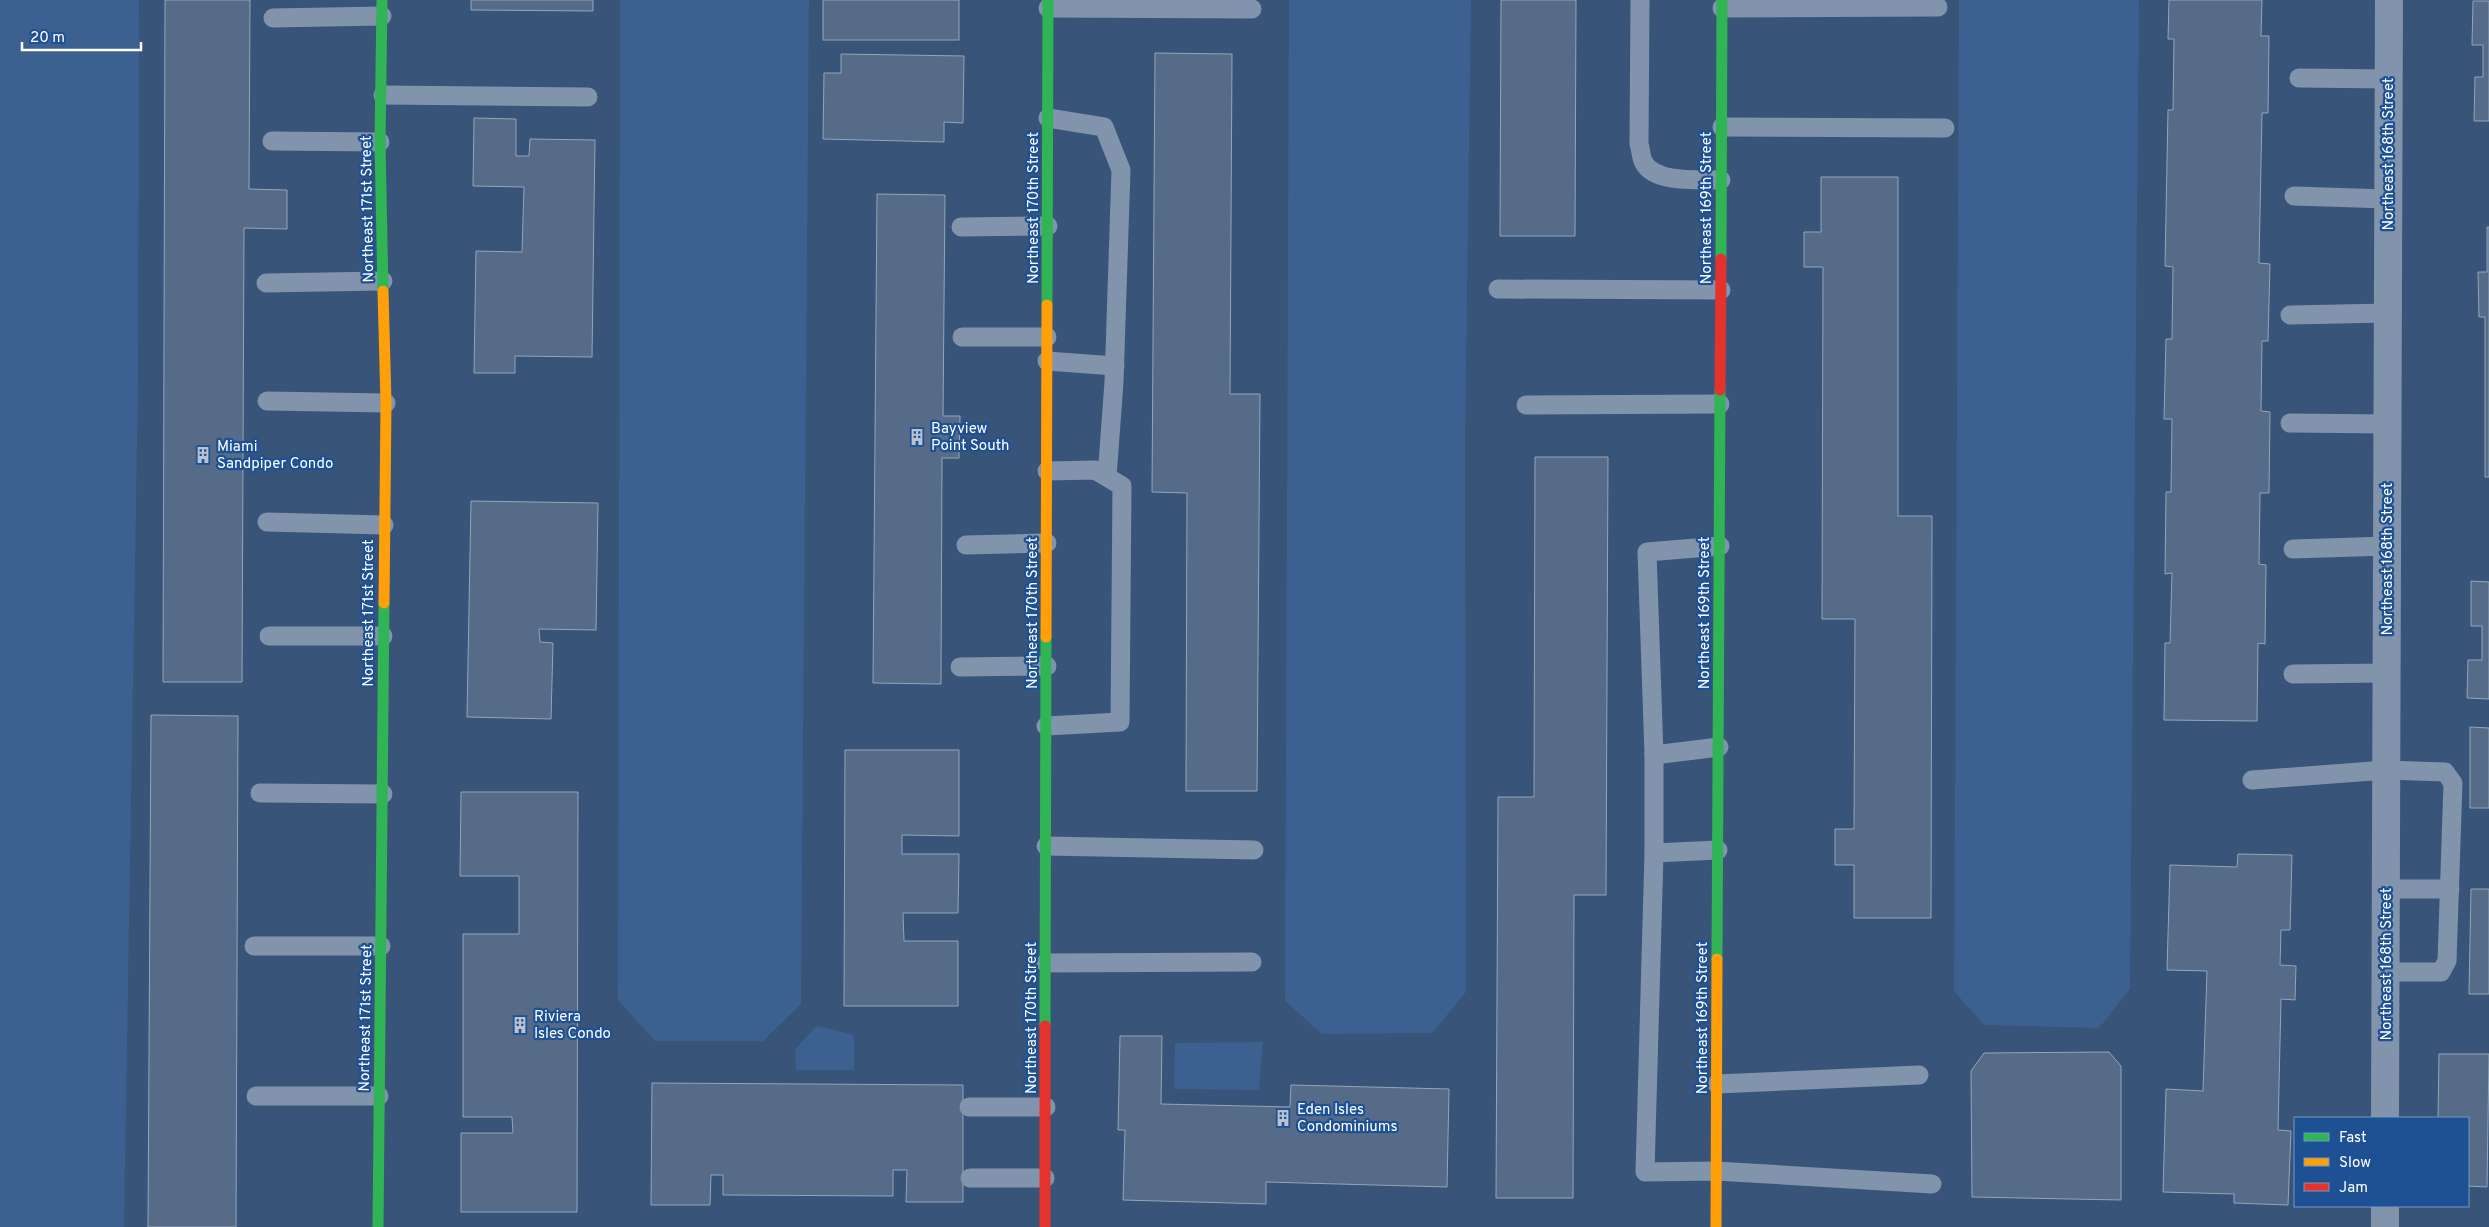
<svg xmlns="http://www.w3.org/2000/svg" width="2489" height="1227" font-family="Overpass,sans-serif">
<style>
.water{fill:#3c608f}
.building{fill:#556b88;stroke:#96a5b9}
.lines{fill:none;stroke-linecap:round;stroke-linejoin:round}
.lane{stroke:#8194ac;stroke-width:19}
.street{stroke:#8194ac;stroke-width:28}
.fast{stroke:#30b455;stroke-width:11}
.slow{stroke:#ff9f0a;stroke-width:11}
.jam{stroke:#e5322d;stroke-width:11}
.labels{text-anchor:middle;stroke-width:4.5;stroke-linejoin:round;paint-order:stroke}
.street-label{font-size:15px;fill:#fff;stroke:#1d5194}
.poi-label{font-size:15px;fill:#fff;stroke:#1d5194;text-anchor:start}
</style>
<rect width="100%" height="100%" fill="#385479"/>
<g class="water">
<polygon points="0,0 139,0 138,386 124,1227 0,1227"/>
<polygon points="620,0 809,0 801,1004 763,1041 655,1041 618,1000"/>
<polygon points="1289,0 1471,0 1465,445 1466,992 1432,1033 1322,1034 1285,1001"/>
<polygon points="1959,0 2139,0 2130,989 2099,1028 1984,1025 1954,991"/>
<polygon points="817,1026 854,1035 854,1070 796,1070 795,1049"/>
<polygon points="1263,1042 1259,1090 1174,1089 1175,1043"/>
</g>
<g class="building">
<polygon points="165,0 250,0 249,189 287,190 287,229 244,228 242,682 163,682"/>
<polygon points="471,0 593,0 593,11 471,10"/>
<rect x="823" y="0" width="136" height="40"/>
<polygon points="1501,0 1576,0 1575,236 1500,236"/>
<polygon points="2169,0 2262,0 2261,36 2269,36 2268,113 2262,113 2259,263 2270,264 2268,341 2262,341 2261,411 2270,412 2269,493 2260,493 2259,564 2266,565 2265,644 2258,643 2257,721 2164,720 2165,643 2170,643 2172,573 2165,574 2166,492 2171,492 2172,419 2164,419 2166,339 2172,339 2173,267 2165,266 2168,110 2173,110 2174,39 2168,39"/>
<polygon points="2473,1 2489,1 2489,121 2474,121 2475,77 2483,77 2483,45 2472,45"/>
<polygon points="1155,53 1232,54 1230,394 1260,394 1257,791 1186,791 1187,493 1152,492"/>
<polygon points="841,54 964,56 963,123 944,122 944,142 823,139 824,73 841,73"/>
<polygon points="474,118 516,119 516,156 529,156 530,139 595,140 592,357 515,356 515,373 474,373 476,251 522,252 524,187 473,186"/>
<polygon points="1821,177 1898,177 1898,516 1932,516 1931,918 1854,918 1854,865 1835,865 1835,829 1854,829 1855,619 1822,619 1823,267 1804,267 1804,232 1821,232"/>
<polygon points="877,194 945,195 943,416 960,416 959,458 942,458 941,684 873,683"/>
<polygon points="2487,227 2489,227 2489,477 2485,477 2485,317 2479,317 2478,272 2487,272"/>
<polygon points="1535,457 1608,457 1606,895 1574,895 1573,1198 1496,1198 1498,797 1534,797"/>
<polygon points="471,501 598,503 596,630 539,629 540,642 553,643 551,719 467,717"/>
<polygon points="2471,581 2489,582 2489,699 2467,698 2468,660 2482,660 2482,626 2471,626"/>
<polygon points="151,715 238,716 236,1227 148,1227"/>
<polygon points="2470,727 2489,728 2489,808 2470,808"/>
<polygon points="845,750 959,750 959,836 902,835 902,854 959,854 958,913 903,913 904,941 958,941 958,1006 844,1006"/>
<polygon points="461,792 578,792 577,1212 461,1212 461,1133 513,1133 512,1117 463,1117 463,934 519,934 519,876 460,876"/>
<polygon points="2238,854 2292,855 2290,930 2281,930 2280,965 2296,966 2295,1000 2281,999 2278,1130 2291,1131 2288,1205 2234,1203 2234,1194 2163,1192 2166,1089 2203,1091 2207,971 2167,970 2170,865 2237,867"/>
<polygon points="2471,889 2489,889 2489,994 2469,994"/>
<polygon points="1120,1036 1162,1036 1161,1104 1290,1107 1291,1085 1449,1089 1447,1187 1266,1182 1266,1204 1123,1200 1125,1130 1118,1130"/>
<polygon points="2109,1052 2121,1066 2121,1200 1972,1197 1971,1071 1984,1053"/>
<polygon points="2439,1054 2489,1054 2487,1187 2468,1186 2468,1118 2438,1118"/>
<polygon points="652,1083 963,1085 963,1202 906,1202 907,1170 893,1170 893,1196 723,1195 723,1175 711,1175 710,1205 651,1205"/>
</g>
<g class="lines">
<g class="lane">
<path d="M1640,0l-1,144c2,6 2,14 5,19 12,21 56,16 77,17"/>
<polyline points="1048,8 1252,9"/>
<polyline points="1722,8 1938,7"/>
<polyline points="273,18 382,16"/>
<polyline points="2299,78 2389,79"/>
<polyline points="383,95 588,97"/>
<polyline points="1048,118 1104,127 1121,170 1114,382 1107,477"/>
<polyline points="1722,127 1945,128"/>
<polyline points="272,141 380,142"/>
<polyline points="2294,196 2388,199"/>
<polyline points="961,227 1048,226"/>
<polyline points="266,283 383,281"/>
<polyline points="1498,289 1721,290"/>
<polyline points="2290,315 2388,313"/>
<polyline points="962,337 1047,337"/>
<polyline points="1047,361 1115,366"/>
<polyline points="267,401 386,403"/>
<polyline points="1526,405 1720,404"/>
<polyline points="2290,423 2388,424"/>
<polyline points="267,522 384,525"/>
<polyline points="966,545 1047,543"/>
<polyline points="2293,549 2387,546"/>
<polyline points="269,636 383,636"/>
<polyline points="960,667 1047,666"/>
<polyline points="2293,674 2387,673"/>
<polyline points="1046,726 1120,722 1122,486 1095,470 1047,471"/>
<polyline points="1654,755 1647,552 1720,546"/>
<polyline points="2252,780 2386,770 2445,772 2453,783 2447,961 2441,972 2386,972"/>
<polyline points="260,793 383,794"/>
<polyline points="1046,846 1254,850"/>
<polyline points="1718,850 1654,853 1645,1172 1716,1171 1932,1184"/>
<polyline points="1654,853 1654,755 1719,747"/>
<polyline points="2386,889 2450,889"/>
<polyline points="254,946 381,946"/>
<polyline points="1046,963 1252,962"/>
<polyline points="1717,1084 1919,1075"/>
<polyline points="256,1096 379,1096"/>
<polyline points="969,1107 1046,1107"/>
<polyline points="970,1178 1045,1178"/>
</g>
<g class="street">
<polyline points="2385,1118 2389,0"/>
<polyline points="2385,1227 2385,1206"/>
</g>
<g class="fast">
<polyline points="382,0 380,142 383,291"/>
<polyline points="1721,259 1722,0"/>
<polyline points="1047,305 1048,0"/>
<polyline points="1717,959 1720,390"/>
<polyline points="1045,1026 1046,637"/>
<polyline points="378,1227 384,603"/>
</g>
<g class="slow">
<polyline points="383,291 386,403 384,603"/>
<polyline points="1046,637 1047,305"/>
<polyline points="1716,1227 1717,959"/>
</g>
<g class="jam">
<polyline points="1720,390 1721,259"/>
<polyline points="1045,1227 1045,1026"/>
</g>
</g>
<defs>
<g id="building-bare" transform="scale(1.35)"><path d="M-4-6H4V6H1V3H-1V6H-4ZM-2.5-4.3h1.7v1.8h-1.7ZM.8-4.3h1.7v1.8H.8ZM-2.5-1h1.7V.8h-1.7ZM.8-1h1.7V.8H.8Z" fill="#b9c3d0" stroke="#1d5194" stroke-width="2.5" paint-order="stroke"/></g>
</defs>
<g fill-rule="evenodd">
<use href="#building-bare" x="917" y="437"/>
<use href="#building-bare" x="203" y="455"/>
<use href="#building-bare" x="520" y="1025"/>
<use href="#building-bare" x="1283" y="1118"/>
</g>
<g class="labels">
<g class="street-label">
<text transform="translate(2388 154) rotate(-90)" y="5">Northeast 168th Street</text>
<text transform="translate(1033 208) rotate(-90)" y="5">Northeast 170th Street</text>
<text transform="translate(1706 208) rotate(-90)" y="5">Northeast 169th Street</text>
<text transform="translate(367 209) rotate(-91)" y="5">Northeast 171st Street</text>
<text transform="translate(2387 559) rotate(-90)" y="5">Northeast 168th Street</text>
<text transform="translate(368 613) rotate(-90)" y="5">Northeast 171st Street</text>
<text transform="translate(1032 613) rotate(-90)" y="5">Northeast 170th Street</text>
<text transform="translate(1704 613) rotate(-90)" y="5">Northeast 169th Street</text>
<text transform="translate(2386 964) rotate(-90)" y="5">Northeast 168th Street</text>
<text transform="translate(365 1018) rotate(-89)" y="5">Northeast 171st Street</text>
<text transform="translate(1031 1018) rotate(-90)" y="5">Northeast 170th Street</text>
<text transform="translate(1702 1018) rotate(-90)" y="5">Northeast 169th Street</text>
</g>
<g class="poi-label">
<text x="931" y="433">Bayview<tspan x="931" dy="17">Point South</tspan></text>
<text x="217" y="451">Miami<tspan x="217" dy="17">Sandpiper Condo</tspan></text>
<text x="534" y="1021">Riviera<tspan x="534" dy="17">Isles Condo</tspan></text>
<text x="1297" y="1114">Eden Isles<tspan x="1297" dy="17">Condominiums</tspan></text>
</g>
</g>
<rect x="2294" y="1117" width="175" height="90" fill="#1d5194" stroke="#7797bf"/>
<rect x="2304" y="1133" width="25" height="8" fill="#30b455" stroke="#7797bf"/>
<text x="2339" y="1142" font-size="15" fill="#ffffff">Fast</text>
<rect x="2304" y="1158" width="25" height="8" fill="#ff9f0a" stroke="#7797bf"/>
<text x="2339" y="1167" font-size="15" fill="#ffffff">Slow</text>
<rect x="2304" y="1183" width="25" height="8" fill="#e5322d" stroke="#7797bf"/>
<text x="2339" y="1192" font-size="15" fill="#ffffff">Jam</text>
<path d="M22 42v8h119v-8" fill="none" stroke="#ffffff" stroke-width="2.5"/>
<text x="30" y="42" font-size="15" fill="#ffffff" stroke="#1d5194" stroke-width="4" paint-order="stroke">20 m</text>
</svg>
